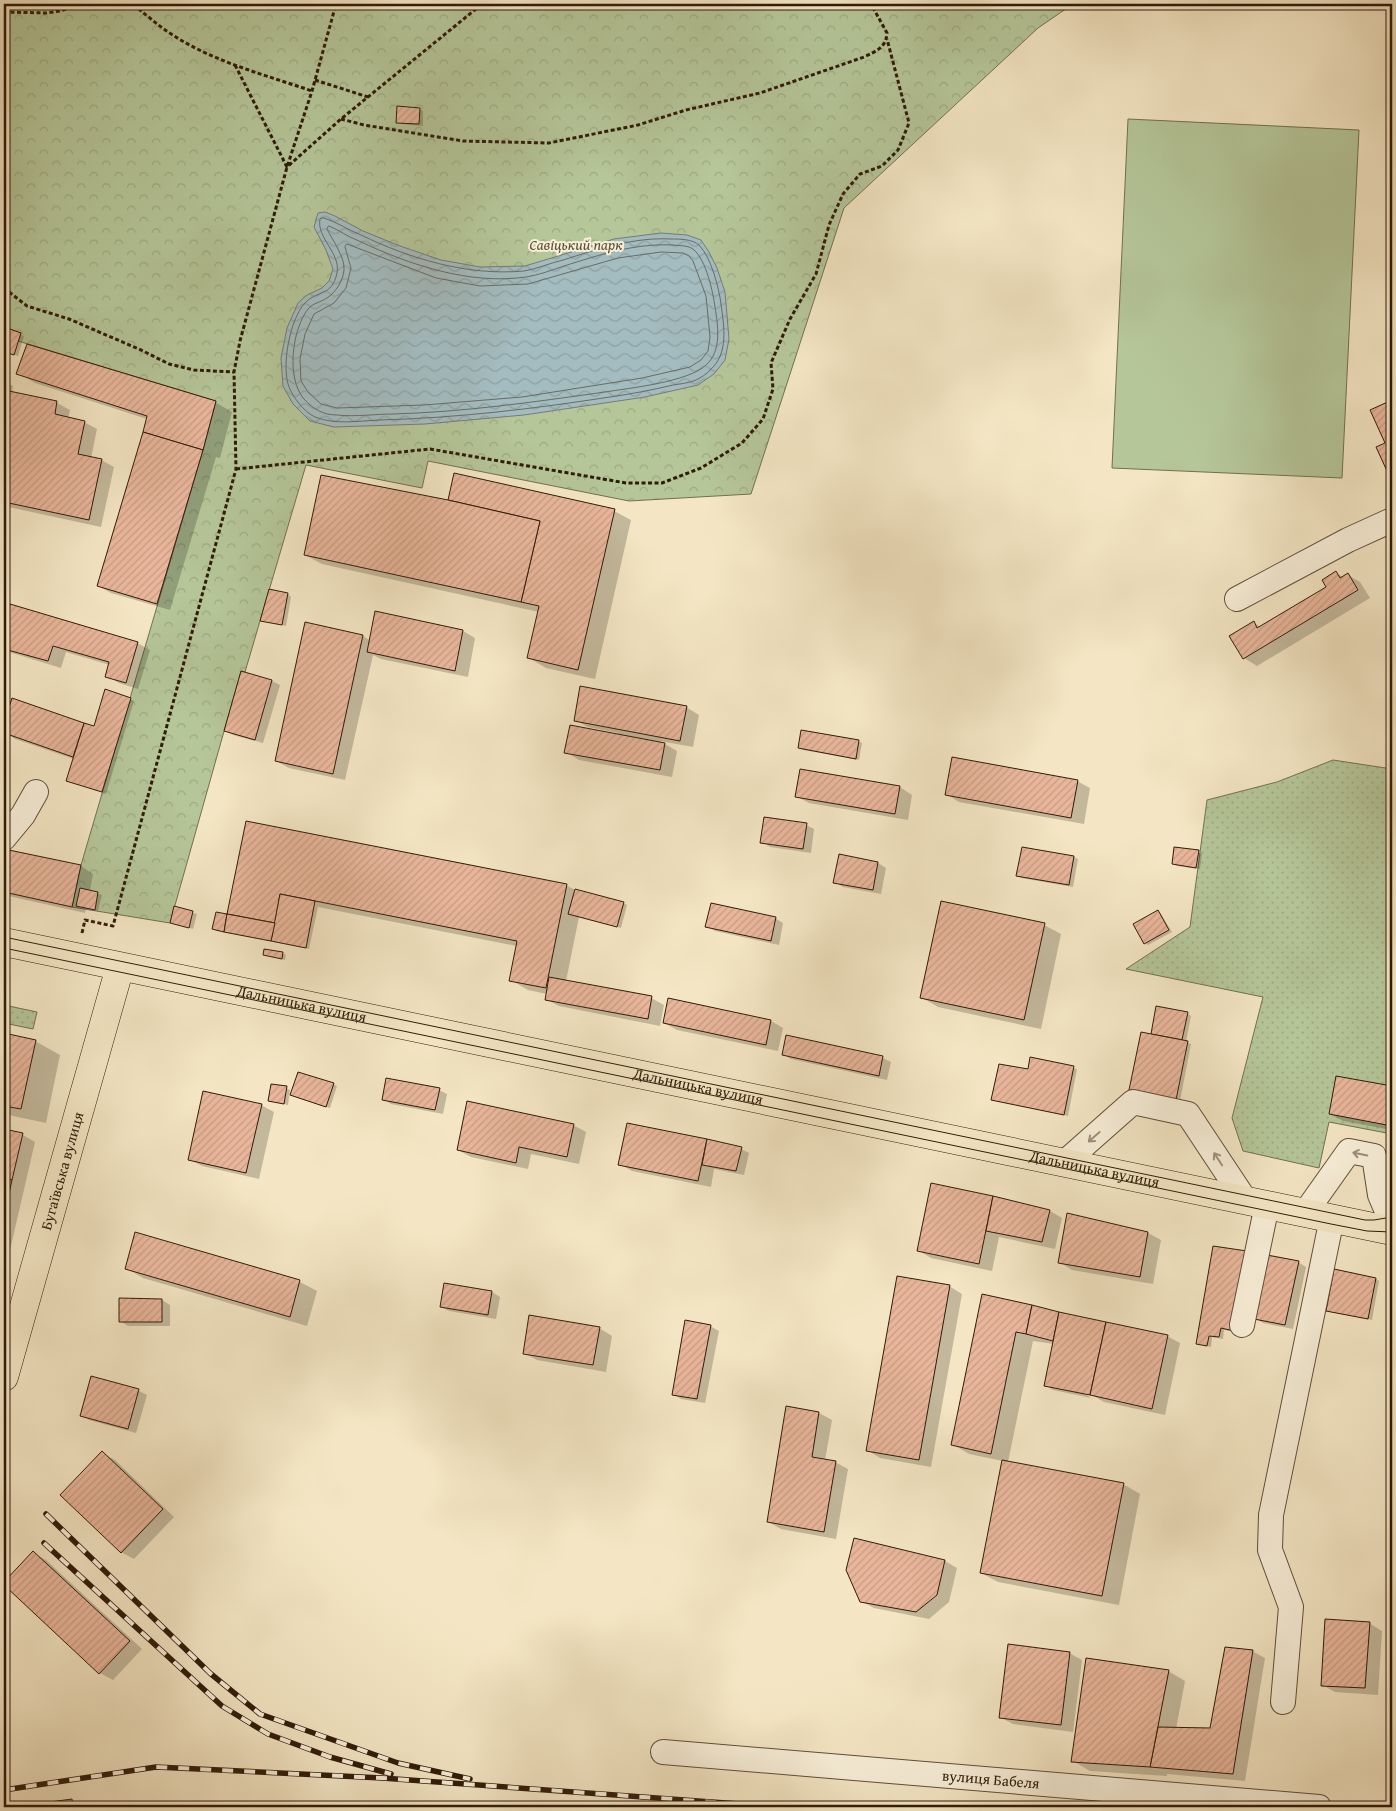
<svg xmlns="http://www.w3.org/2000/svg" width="1396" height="1811" font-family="'Gentium Book Plus',serif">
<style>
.grass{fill:url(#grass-dots);stroke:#727051}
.park{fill:url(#park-crowns);stroke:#727051}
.pitch{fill:#b5c699;stroke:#727051}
.water{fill:url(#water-waves);stroke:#757c77}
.shadow{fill:#0003}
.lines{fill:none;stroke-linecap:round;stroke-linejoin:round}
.shore{stroke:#6a6c64;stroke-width:1}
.building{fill:url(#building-hatch);stroke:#301b09}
.minor-casing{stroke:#614e38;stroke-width:26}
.major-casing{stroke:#301b09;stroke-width:29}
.path{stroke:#301b09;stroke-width:3;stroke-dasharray:4 2.5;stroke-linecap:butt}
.minor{stroke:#f8efd9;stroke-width:24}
.major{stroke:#f4e6c4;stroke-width:28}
.tram{stroke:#301b09;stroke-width:1}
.rail-casing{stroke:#301b09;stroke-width:5.5}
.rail{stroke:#f8efd9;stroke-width:4;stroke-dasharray:11;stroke-linecap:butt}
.oneway{stroke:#9e907b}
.labels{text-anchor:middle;stroke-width:4;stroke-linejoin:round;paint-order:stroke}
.park-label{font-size:15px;font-style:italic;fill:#584e34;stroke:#f8efd9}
.street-label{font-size:15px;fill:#301b09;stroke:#f8efd9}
</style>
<defs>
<pattern id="grass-dots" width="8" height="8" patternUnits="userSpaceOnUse" patternTransform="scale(1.25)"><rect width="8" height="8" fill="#b5c699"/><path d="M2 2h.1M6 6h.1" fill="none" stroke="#9caa82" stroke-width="1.8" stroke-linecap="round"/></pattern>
<pattern id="park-crowns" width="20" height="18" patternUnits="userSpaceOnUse" patternTransform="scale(1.25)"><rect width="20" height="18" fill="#b5c699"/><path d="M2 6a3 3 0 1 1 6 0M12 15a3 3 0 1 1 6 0" fill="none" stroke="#9caa82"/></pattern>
<pattern id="water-waves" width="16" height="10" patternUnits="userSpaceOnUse" patternTransform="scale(1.25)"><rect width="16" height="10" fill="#a3bcc0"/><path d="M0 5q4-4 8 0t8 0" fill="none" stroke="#8da1a4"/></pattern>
<pattern id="building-hatch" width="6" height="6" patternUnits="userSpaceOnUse" patternTransform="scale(1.25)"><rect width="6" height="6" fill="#e9b69b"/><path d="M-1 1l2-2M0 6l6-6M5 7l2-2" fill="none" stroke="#c89c84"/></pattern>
</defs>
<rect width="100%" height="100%" fill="#f4e6c4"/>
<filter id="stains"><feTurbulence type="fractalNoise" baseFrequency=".004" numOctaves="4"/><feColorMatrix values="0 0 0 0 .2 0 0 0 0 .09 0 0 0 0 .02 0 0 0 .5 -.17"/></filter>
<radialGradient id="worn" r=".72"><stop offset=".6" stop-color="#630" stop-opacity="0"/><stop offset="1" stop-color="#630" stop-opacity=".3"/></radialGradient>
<g class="grass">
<polygon points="1333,760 1392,769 1392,1134 1329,1122 1319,1168 1243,1151 1232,1118 1263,997 1126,969 1190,927 1207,800 1277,782"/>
<polygon points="4,1005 37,1012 33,1029 4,1023"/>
</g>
<polygon class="park" points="4,4 1073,4 1038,28 844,208 751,494 629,501 428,461 422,488 306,465 245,672 241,671 170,923 72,907 81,865 203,450 216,401 18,341 21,333 4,327"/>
<polygon class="pitch" points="1128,119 1359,130 1342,478 1112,468"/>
<polygon class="water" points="325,212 335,216 363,231 400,246 441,260 480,267 525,266 614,239 661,233 687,235 701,240 709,252 717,268 725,292 729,339 725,360 714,374 698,385 645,397 524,415 425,424 334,427 310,421 293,404 283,386 281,358 287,328 298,303 307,295 322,288 329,281 333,269 326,250 314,227 318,213"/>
<g class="shadow">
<polygon points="420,109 423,111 423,126 401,124 397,122"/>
<polygon points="4,328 24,336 18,356 4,352"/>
<polygon points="18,373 215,402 232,412 220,458 216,457 170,610 111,593 98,586 147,419 35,383"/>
<polygon points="4,381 13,386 12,393 57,403 70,410 68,419 84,422 97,429 91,458 101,460 114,467 101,527 4,506"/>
<polygon points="1392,402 1392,479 1378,448 1387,443 1372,411"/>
<polygon points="449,502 614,511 631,520 595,679 546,668 529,658 539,612 322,564 305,555"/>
<polygon points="1336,573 1343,577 1348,575 1360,582 1370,598 1257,666 1244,658 1254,623 1261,627 1328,587"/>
<polygon points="288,594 291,597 286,626 262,621"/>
<polygon points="11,606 137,643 150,650 138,689 119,683 107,676 110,665 66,652 61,668 12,653 4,649 4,630"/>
<polygon points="306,624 363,636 371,641 463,631 475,638 468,677 381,659 373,655 345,780 289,768 276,761"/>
<polygon points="242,672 272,681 280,685 263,743 233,735 225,730"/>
<polygon points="106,691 134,701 106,794 67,781 74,759 15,739 4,732 4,727 13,700 94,727"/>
<polygon points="686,707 699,715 693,747 660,741 677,751 672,777 579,760 566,752 617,735 618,733 588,727 575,720"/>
<polygon points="858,741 862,743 859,760 803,750 799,748"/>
<polygon points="801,771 900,787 912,795 908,820 809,803 796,796"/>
<polygon points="1077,781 1090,788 1084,824 959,802 946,794"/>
<polygon points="247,822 566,885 575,890 623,903 627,905 621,928 579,917 566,981 651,998 664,1005 660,1026 559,1006 546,999 547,994 528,990 511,980 517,946 318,907 309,949 217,931 213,929 233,917"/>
<polygon points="806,825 814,829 811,853 770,847 762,842"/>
<polygon points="1023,848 1074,857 1078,859 1073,887 1021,878 1018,875"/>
<polygon points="4,850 81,866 93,874 90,891 102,895 98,911 86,908 85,913 4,895"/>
<polygon points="1198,852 1202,854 1200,869 1177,866 1173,863"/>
<polygon points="840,856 878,863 886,868 881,894 843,887 835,882"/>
<polygon points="175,908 197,914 193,929 172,923"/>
<polygon points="1158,912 1161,914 1172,932 1148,945 1145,943"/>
<polygon points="775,918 783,923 779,945 715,931 707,926"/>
<polygon points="1044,925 1061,934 1041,1029 938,1007 921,997"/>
<polygon points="283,953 286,955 285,960 264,955"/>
<polygon points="1187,1013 1191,1016 1186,1042 1191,1044 1180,1101 1134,1092 1152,1035"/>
<polygon points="771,1021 783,1028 778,1051 677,1030 664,1023"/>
<polygon points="4,1034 35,1041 60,1055 46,1123 4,1114"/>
<polygon points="783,1054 883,1058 891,1062 887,1080 791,1059"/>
<polygon points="1031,1058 1077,1069 1068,1116 996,1101 1028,1071"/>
<polygon points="1337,1078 1392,1087 1392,1130 1343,1121 1330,1114"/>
<polygon points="333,1084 337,1086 330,1108 295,1097"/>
<polygon points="286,1088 290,1090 288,1105 269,1101"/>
<polygon points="439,1090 447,1094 443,1114 391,1104 383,1099"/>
<polygon points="261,1105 274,1112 259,1179 202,1166 189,1159"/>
<polygon points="573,1125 586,1132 579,1164 531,1154 528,1169 471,1157 458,1150"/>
<polygon points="4,1130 23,1135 35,1142 4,1276"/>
<polygon points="706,1140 741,1149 749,1153 744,1175 714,1169 711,1187 632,1171 620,1164"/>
<polygon points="932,1185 1050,1211 1062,1218 1055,1249 999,1237 992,1271 931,1258 918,1250"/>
<polygon points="1148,1233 1161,1240 1153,1284 1072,1270 1059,1262"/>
<polygon points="136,1234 300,1282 317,1291 307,1326 143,1278 126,1268"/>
<polygon points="1214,1247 1237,1332 1224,1330 1223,1339 1212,1337 1211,1347 1198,1344"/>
<polygon points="1298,1262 1306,1267 1293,1329 1263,1323 1255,1318"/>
<polygon points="1376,1279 1379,1281 1372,1320 1331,1312 1327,1310"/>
<polygon points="949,1286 962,1294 931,1467 880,1458 867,1450"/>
<polygon points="492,1292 500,1297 496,1319 449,1311 441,1307"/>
<polygon points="983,1296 1167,1336 1180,1343 1165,1415 1104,1402 1085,1391 1084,1393 1091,1398 1053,1390 1045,1385 1054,1344 1033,1341 1008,1462 1123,1484 1140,1494 1119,1605 998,1582 981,1573 1003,1461 969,1454 952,1444"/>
<polygon points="162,1300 170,1305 170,1326 128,1326 120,1321"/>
<polygon points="710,1326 719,1331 705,1403 681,1399 673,1394"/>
<polygon points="599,1328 612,1336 606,1372 537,1360 524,1353"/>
<polygon points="92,1378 139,1391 147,1395 136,1433 89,1420 81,1415"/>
<polygon points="787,1407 819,1413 832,1420 825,1460 835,1462 848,1469 836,1539 781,1529 768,1522"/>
<polygon points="102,1453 115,1460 174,1517 134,1559 121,1552"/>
<polygon points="33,1553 46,1560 142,1649 113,1680 100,1673"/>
<polygon points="945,1561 957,1568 949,1602 929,1619 874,1608 861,1601"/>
<polygon points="1369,1623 1382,1631 1378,1695 1335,1692 1322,1685"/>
<polygon points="1252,1651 1265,1658 1245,1781 1167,1774 1167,1776 1090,1771 1073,1761 1168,1671 1185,1681 1176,1729 1211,1729"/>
<polygon points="1069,1653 1082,1660 1073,1732 1013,1724 1000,1717"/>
<polygon points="72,1801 83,1807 23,1807"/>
</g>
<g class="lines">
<g class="shore">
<path d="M324,218c13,4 24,12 37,17 50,24 106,41 163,36 13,-2 26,-8 39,-11 35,-11 71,-23 108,-21 9,0 21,0 28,6 12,12 20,43 22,59 3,22 8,50 -11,66 -3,4 -10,8 -14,10 -7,3 -16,4 -23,5 -21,5 -42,9 -63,12 -78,12 -153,21 -231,23 -21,1 -44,5 -64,-3 -11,-5 -22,-20 -26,-30 -8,-21 1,-68 16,-84 12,-13 27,-6 32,-30 4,-20 -21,-35 -17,-54z"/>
<path d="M329,226c10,4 19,11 30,15 51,24 110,44 167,36 13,-2 26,-7 38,-11 35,-11 71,-23 109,-21 7,1 16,0 21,5 12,10 19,42 21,57 3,19 7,44 -9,58 -18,17 -76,23 -101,27 -71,10 -141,20 -212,22 -18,0 -37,3 -56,1 -14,0 -24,-6 -33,-16 -18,-21 -12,-69 4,-90 5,-6 13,-7 19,-11 9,-6 16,-17 17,-28 1,-13 -11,-29 -17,-41z"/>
<polygon points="347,244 436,278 480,286 528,284 618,258 661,252 683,253 689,256 693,261 706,296 710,337 708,351 701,360 690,367 642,378 522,397 424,405 337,408 321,404 308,392 301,381 300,359 305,334 314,314 334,303 346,288 351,268 345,247"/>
</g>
</g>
<g class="building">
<polygon points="397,106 420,108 419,124 396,123"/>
<polygon points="4,327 21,333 14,355 4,352"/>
<polygon points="27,344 216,401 203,450 143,432 147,416 16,374"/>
<polygon points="9,391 57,401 55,414 85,421 78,454 102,459 89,520 4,502 4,417"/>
<polygon points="1392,400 1392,482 1376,447 1385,443 1370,410"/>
<polygon points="143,432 203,450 157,604 97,586"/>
<polygon points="454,473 615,509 578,670 527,658 539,606 521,602 540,521 448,500"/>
<polygon points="321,475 448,500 540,521 521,602 304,555"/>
<polygon points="1336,571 1340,578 1348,573 1358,590 1243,659 1229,636 1254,621 1257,628 1326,587 1322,580"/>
<polygon points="269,589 288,593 282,625 260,621"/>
<polygon points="10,604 138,642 126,683 105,677 109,662 53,646 48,661 4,649 4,625"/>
<polygon points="375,611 463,630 455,671 367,652"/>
<polygon points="305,622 363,635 333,774 275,761"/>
<polygon points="241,671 272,680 255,740 224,731"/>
<polygon points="580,686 687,706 680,741 574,721"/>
<polygon points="105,689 131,698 102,792 66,781 84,723 94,726"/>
<polygon points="12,698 84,723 73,757 4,733 4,723"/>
<polygon points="570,725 665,743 660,770 564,753"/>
<polygon points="801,730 859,740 856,759 798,748"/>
<polygon points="952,757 1078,780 1071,818 945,795"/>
<polygon points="800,769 900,786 895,814 795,797"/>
<polygon points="764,817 807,823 803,849 760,843"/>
<polygon points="246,821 567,884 546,988 509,981 517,941 280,894 275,923 227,914"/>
<polygon points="1022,847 1074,856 1069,885 1016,876"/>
<polygon points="1174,847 1199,850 1196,868 1172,864"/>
<polygon points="4,849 81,865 72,907 4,892"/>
<polygon points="839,854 878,862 873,890 833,883"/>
<polygon points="80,888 98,892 95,910 76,906"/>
<polygon points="575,889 624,902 617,927 568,914"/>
<polygon points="280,894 315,901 306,948 271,941"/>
<polygon points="941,901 1045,923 1024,1020 920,998"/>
<polygon points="711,903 776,917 771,941 705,927"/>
<polygon points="174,906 193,911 189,928 170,923"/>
<polygon points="1158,910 1169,930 1144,944 1133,924"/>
<polygon points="216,912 227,914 224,932 212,929"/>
<polygon points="227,914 275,923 271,941 224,932"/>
<polygon points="264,949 283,952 282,959 263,955"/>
<polygon points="549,977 652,996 648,1019 545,1000"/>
<polygon points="668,998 771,1020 766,1045 663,1023"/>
<polygon points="1156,1006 1188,1012 1182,1040 1151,1034"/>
<polygon points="1141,1032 1188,1041 1176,1100 1129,1090"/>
<polygon points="4,1033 36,1040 21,1109 4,1106"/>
<polygon points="786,1035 883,1056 879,1076 782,1055"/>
<polygon points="1030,1057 1074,1066 1064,1115 991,1100 999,1064 1028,1069"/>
<polygon points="298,1072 334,1083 326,1107 290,1095"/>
<polygon points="1336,1076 1392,1086 1392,1126 1329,1114"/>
<polygon points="386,1078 440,1088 435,1110 382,1100"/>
<polygon points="271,1084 287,1086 284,1104 268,1101"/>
<polygon points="203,1091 262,1104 246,1173 188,1160"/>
<polygon points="467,1101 574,1124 567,1157 519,1147 516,1163 457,1150"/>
<polygon points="627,1123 707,1139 698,1181 618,1165"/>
<polygon points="4,1129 23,1133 12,1180 4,1178"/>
<polygon points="707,1139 742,1147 736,1171 702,1165"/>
<polygon points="4,1178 12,1180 4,1216"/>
<polygon points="931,1183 993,1196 979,1264 917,1251"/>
<polygon points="993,1196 1050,1210 1042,1242 986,1231"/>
<polygon points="1067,1213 1148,1232 1140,1277 1058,1263"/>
<polygon points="135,1232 300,1280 290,1317 125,1269"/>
<polygon points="1213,1246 1247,1251 1234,1331 1221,1328 1219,1337 1209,1336 1207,1346 1196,1344"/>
<polygon points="1267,1255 1299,1261 1285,1325 1254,1319"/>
<polygon points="1334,1269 1376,1278 1368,1319 1326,1311"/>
<polygon points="897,1276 950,1285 919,1460 866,1451"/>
<polygon points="444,1283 492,1291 488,1315 440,1307"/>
<polygon points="982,1294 1032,1305 1026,1334 1016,1332 991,1454 951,1445"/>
<polygon points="119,1298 162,1299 162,1322 119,1322"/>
<polygon points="1032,1305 1059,1312 1053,1341 1026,1334"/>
<polygon points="1059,1312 1106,1322 1090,1395 1044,1386"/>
<polygon points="529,1315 600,1327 593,1365 523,1354"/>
<polygon points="685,1320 711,1325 697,1399 672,1395"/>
<polygon points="1106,1322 1168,1335 1152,1409 1090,1395"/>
<polygon points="91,1376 139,1389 128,1429 80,1416"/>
<polygon points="786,1406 819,1412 812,1457 836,1461 824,1532 767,1522"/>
<polygon points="102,1451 163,1509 121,1553 60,1495"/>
<polygon points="1002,1460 1124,1483 1102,1596 980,1573"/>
<polygon points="854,1538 945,1560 937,1595 916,1612 860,1602 846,1570"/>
<polygon points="33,1551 130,1641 99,1674 4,1585 4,1582"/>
<polygon points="1325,1619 1370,1622 1365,1688 1321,1686"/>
<polygon points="1008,1644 1070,1652 1061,1725 999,1718"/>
<polygon points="1225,1647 1253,1650 1233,1774 1150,1767 1158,1727 1210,1728"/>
<polygon points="1086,1658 1169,1670 1150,1767 1071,1762"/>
<polygon points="72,1799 73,1807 13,1807"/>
</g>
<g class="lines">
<g class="minor-casing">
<g id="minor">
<polyline points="1237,599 1348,540 1392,520"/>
<polyline points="4,838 23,815 36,792"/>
<polyline points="1064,1163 1133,1102 1188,1114 1245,1200"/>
<polyline points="1305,1213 1349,1151 1374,1156 1380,1195 1392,1223"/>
<polyline points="1242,1325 1267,1205"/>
<polyline points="1283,1702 1291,1607 1270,1550 1271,1515 1332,1218"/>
<path id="s1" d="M663,1752l656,55"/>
</g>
</g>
<g class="major-casing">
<g id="major">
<path id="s2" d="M4,942l1388,289"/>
<path id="s3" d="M4,1377l116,-410"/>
</g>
</g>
<g class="path">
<path d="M134,4c5,6 11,10 17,15 46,39 106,53 161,72"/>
<polyline points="4,12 46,13 60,11 82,4"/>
<polyline points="235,65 287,167 341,119 482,4"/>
<polyline points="315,80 368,97"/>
<path d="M341,119l23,6 99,16 86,2 89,-18 48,-15 74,-17 104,-36c12,-6 22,-9 23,-24l-16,-29"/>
<polyline points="4,288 27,306 69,319 141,350 169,364 194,370 234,372"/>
<polyline points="236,469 430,449 626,483 662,483 701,468 742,443 763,419 773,389 771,363 790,319 816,274 829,225 843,194 860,174 882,166 898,150 909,123 887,39"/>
<polyline points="82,933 85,920 113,926 236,469 234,372 240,341 287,167 312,91 336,4"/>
</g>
<use href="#minor" class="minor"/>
<use href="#major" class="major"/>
<g class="tram">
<polyline points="4,937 1365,1220 1374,1220 1392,1217"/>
<polyline points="4,948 1331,1224 1367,1231 1392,1232"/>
</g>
<g class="rail-casing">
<g id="rail">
<polyline points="46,1514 211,1674 260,1714 398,1763 470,1779"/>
<polyline points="44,1543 222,1706 268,1734 330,1757 391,1774"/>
<polyline points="4,1790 156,1767 382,1778 781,1807"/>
</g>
</g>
<use href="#rail" class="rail"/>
</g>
<defs><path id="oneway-shaft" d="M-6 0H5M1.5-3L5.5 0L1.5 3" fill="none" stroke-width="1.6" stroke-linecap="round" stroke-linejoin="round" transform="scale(1.25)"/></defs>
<g class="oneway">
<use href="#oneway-shaft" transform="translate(1094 1137) rotate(139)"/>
<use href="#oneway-shaft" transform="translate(1360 1154) rotate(-168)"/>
<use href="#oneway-shaft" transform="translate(1218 1159) rotate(-123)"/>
</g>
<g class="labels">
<g class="park-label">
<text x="576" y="250">Савіцький парк</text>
</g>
<g class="street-label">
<text dy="5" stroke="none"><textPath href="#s2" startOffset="304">Дальницька вулиця</textPath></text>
<text dy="5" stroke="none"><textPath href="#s2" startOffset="709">Дальницька вулиця</textPath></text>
<text dy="5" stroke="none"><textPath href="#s2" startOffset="1114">Дальницька вулиця</textPath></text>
<text dy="5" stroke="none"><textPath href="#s3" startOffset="214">Бугаївська вулиця</textPath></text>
<text dy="5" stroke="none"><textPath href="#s1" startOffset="329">вулиця Бабеля</textPath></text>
</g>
</g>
<rect width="1396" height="1811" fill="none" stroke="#f4e6c4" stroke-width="20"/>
<rect x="5" y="5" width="1386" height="1801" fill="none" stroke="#301b09" stroke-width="2.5"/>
<rect x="10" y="10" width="1376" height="1791" fill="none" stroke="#301b09"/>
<rect width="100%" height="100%" filter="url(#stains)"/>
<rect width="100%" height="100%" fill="url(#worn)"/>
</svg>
